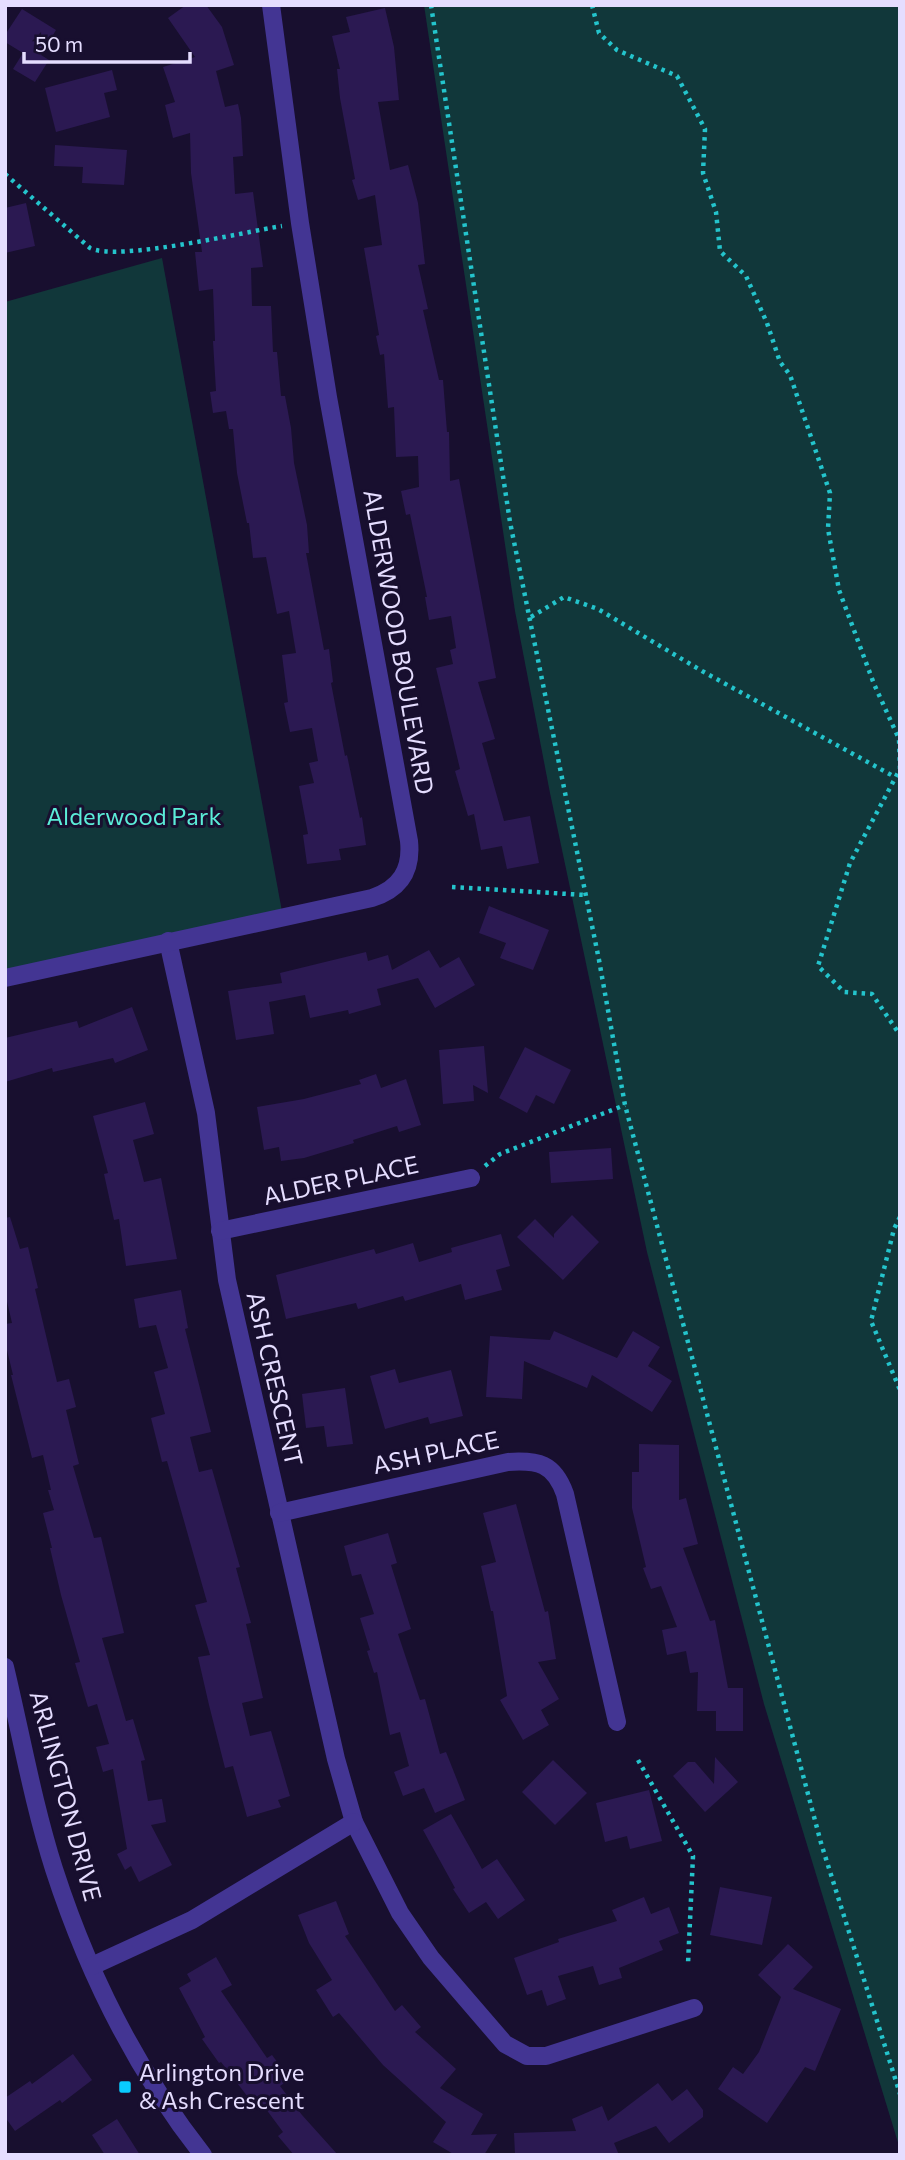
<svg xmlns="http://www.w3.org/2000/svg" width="905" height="2160" font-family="Commissioner,sans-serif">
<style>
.green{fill:#11373a}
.building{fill:#2b1952}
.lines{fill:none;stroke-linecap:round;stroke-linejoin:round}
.path{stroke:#24c4cc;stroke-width:4.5;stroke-dasharray:3.5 5;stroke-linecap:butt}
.minor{stroke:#433593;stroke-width:18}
.poi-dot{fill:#09cbff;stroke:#180f2f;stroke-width:2.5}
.labels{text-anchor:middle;stroke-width:6;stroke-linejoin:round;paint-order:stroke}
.street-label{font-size:24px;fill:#e5ddff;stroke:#180f2f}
.park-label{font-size:24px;fill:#5bedd8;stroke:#180f2f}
.poi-label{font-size:24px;fill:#e5ddff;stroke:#180f2f;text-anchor:start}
</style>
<rect width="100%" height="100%" fill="#180f2f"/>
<g class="green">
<polygon points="424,5 900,5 900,2149 764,1704 647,1252 550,793 515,611"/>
<polygon points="162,258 283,917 5,978 5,302"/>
</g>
<g class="building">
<polygon points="186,5 206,5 222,27 234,65 216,71 225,107 238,104 241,118 243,156 233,157 235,194 253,192 263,267 251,268 252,306 271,306 273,352 277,352 281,396 285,396 291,428 294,463 307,525 309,553 306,553 324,650 329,649 333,682 331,683 345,756 347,755 360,818 362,817 366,845 339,849 341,860 307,864 303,835 308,834 299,786 314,783 309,763 318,761 312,728 290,732 284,703 288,702 282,655 296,653 289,611 277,614 266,557 253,558 249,523 247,523 237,473 233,429 229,429 226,411 213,413 210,392 216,391 213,341 215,341 213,289 199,291 195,252 202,252 191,173 190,133 173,138 165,105 175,102 163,67 195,57 168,18"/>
<polygon points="385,8 394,47 399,100 378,102 390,170 408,165 418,203 425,264 418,265 428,309 423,310 439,380 443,380 447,432 449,432 450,481 459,479 496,678 478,682 495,739 482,743 504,821 530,816 539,863 507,869 502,846 481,850 474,814 468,816 455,771 460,769 436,668 453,664 450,650 456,648 451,616 429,620 425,597 427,597 410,514 406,515 401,491 419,487 418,456 396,457 394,407 388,408 384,354 380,355 376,336 379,335 364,248 382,245 375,195 358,200 352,180 355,179 340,98 337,69 340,69 332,36 350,32 346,17"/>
<polygon points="22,9 56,30 41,55 49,60 35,82 13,69 23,53 5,42 5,35"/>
<polygon points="112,70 117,90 104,93 110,117 56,132 45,88"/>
<polygon points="55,145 127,150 124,185 82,183 83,167 54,166"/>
<polygon points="26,203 35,246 5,253 5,208"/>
<polygon points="489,906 549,930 533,970 500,958 506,943 479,933"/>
<polygon points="429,950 440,968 459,957 475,985 435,1008 418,978 377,989 381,1005 349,1014 348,1010 310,1018 305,995 269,1002 274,1034 236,1040 228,991 282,983 280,973 366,952 368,961 388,955 392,970"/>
<polygon points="132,1007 148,1050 115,1063 113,1058 53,1072 52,1068 5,1082 5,1038 77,1021 79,1028"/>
<polygon points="484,1046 488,1093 473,1085 474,1101 443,1104 439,1050"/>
<polygon points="525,1047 571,1070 554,1104 536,1095 527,1113 499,1098"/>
<polygon points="376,1074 381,1088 406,1079 421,1125 399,1132 397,1126 353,1140 354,1143 304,1158 281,1161 279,1147 264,1150 257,1107 304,1099 361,1084 359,1080"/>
<polygon points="145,1102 154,1134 133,1140 144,1182 161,1178 177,1259 126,1266 119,1219 114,1220 104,1174 108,1173 93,1116"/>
<polygon points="611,1148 613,1179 551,1183 549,1152"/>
<polygon points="572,1215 599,1242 563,1280 517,1237 535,1219 554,1238 554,1234"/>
<polygon points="10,1217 20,1249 28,1247 38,1288 35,1289 57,1382 69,1379 76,1407 66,1410 79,1464 73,1466 94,1538 101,1537 124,1633 102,1638 126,1721 133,1719 145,1760 141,1761 148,1801 162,1799 166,1822 151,1825 172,1865 139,1882 131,1866 125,1870 117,1854 127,1849 113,1769 103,1772 96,1747 109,1744 97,1704 88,1707 75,1663 80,1662 61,1595 50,1548 52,1548 43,1513 54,1510 48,1490 51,1490 43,1455 32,1458 11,1375 13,1375 5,1342 5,1324 12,1323 5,1293 5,1218"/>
<polygon points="501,1234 510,1266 496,1270 502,1290 465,1300 461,1284 405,1301 403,1296 358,1309 356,1303 286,1319 276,1275 374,1249 376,1254 413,1243 419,1262 452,1252 451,1248"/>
<polygon points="181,1290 188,1328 185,1329 211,1432 190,1437 199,1472 212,1469 240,1567 236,1568 251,1623 246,1624 263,1698 242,1703 250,1736 271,1731 290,1796 278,1800 281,1807 247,1817 233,1766 225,1768 209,1705 198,1657 210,1655 195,1605 207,1602 167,1461 162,1462 151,1418 165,1414 154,1372 168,1368 156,1325 139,1328 134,1299"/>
<polygon points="554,1331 617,1358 633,1331 660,1347 648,1366 672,1381 652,1412 592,1375 587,1388 524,1361 522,1399 486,1397 490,1336 550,1340"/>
<polygon points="395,1369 399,1383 451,1370 463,1416 430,1424 428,1417 385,1429 370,1376"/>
<polygon points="345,1388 353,1444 327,1447 324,1426 306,1428 302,1394"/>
<polygon points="639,1444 679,1445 679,1500 686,1498 698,1544 683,1548 710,1621 715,1620 728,1688 743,1688 743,1731 716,1731 716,1711 697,1711 698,1672 690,1673 686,1651 667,1655 662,1630 677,1627 661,1586 651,1589 643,1568 646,1567 632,1508 632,1472 639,1472"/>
<polygon points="516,1504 545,1612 548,1611 556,1659 538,1662 559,1699 541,1710 549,1725 523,1740 500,1700 507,1696 493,1611 491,1611 481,1566 496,1562 483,1513"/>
<polygon points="388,1533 397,1563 391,1565 411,1629 398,1634 420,1700 425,1699 440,1754 446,1752 465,1800 435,1813 424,1788 403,1796 394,1772 409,1766 400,1732 390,1735 377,1672 374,1673 367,1651 370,1650 360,1618 374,1614 361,1574 352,1576 344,1546"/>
<polygon points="715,1757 738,1782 705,1812 673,1776 688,1762 695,1762 714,1784"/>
<polygon points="553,1760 587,1793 555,1825 522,1792"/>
<polygon points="649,1790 662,1841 630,1849 627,1836 605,1842 596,1803"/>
<polygon points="451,1814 482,1869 497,1859 525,1900 498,1919 486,1902 469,1913 453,1889 455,1888 423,1830"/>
<polygon points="720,1887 772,1897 762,1945 710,1935"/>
<polygon points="644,1897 651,1914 669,1907 679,1933 659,1941 663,1950 619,1968 622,1978 599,1985 593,1966 558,1976 566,1999 547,2006 542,1990 527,1995 514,1958 559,1942 558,1939 617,1921 612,1910"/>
<polygon points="336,1901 349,1934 345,1936 395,2011 402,2005 421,2027 415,2032 456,2069 440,2088 483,2114 471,2135 497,2134 484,2155 455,2155 433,2142 446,2122 383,2065 339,2013 333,2017 316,1990 332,1980 309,1943 298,1915"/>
<polygon points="788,1944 813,1967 793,1989 841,2009 815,2071 805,2067 767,2123 718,2089 733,2067 743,2074 759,2052 781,1997 758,1975"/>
<polygon points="216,1957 232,1985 221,1991 267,2058 272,2055 290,2079 280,2086 302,2115 338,2155 294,2155 278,2136 283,2132 260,2101 254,2105 221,2062 219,2063 202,2039 205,2037 179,1988 191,1981 187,1974"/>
<polygon points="73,2054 92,2080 62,2103 60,2100 15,2131 5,2117 5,2098 30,2081 32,2084"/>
<polygon points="658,2083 672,2101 687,2089 703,2110 703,2117 669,2143 656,2126 614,2143 619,2155 515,2155 514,2133 576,2131 572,2119 602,2106 608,2121"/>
<polygon points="117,2119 140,2155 105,2155 92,2135"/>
</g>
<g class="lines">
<g class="path">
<polyline points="431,5 510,522 599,960 625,1105 821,1843 900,2094"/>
<polyline points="592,5 599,33 617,50 677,76 705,129 703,173 716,212 720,251 746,276 767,323 780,362 790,375 830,493 828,529 839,590 874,684 899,739 900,769 850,863 818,966 844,992 872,994 900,1035"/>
<path d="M5,174l85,74c28,14 154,-16 192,-22"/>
<polyline points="531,617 564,597 598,609 702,671 895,777"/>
<polyline points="452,887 585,895"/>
<polyline points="485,1166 500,1154 625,1105"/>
<polyline points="900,1217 894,1229 871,1321 900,1390"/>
<polyline points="638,1760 693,1856 688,1964"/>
</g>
<g class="minor">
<polyline points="168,941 206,1113 227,1280 336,1759 354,1822 400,1913 431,1958 505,2044 527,2056 546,2056 694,2008"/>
<path d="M5,978l367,-80c28,-9 40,-28 37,-57l-81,-444 -28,-174 -29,-218"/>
<polyline points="220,1231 471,1178"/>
<path d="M279,1513l229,-51c30,-2 46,1 57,32l52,228"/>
<path d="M5,1667c16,67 28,136 49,202 33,102 82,201 149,286"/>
<polyline points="92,1966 192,1920 354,1822"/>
</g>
</g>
<rect class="poi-dot" x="118" y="2080" width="14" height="14" rx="3.5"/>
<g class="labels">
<g class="street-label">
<text transform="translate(398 642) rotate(80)" y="8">ALDERWOOD BOULEVARD</text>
<text transform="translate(341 1181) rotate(-12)" y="8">ALDER PLACE</text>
<text transform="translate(274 1379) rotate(77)" y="8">ASH CRESCENT</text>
<text transform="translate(436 1453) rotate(-12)" y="8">ASH PLACE</text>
<text transform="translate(65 1796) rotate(75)" y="8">ARLINGTON DRIVE</text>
</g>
<g class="park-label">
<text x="134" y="825">Alderwood Park</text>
</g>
<g class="poi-label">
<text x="139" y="2081">Arlington Drive<tspan x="139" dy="28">&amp; Ash Crescent</tspan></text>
</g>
</g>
<rect width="905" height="2160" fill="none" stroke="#e5ddff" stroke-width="14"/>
<path d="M24 52v10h166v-10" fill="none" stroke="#e5ddff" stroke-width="3.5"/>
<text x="35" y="52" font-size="21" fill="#e5ddff" stroke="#180f2f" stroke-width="5" paint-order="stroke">50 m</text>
</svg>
